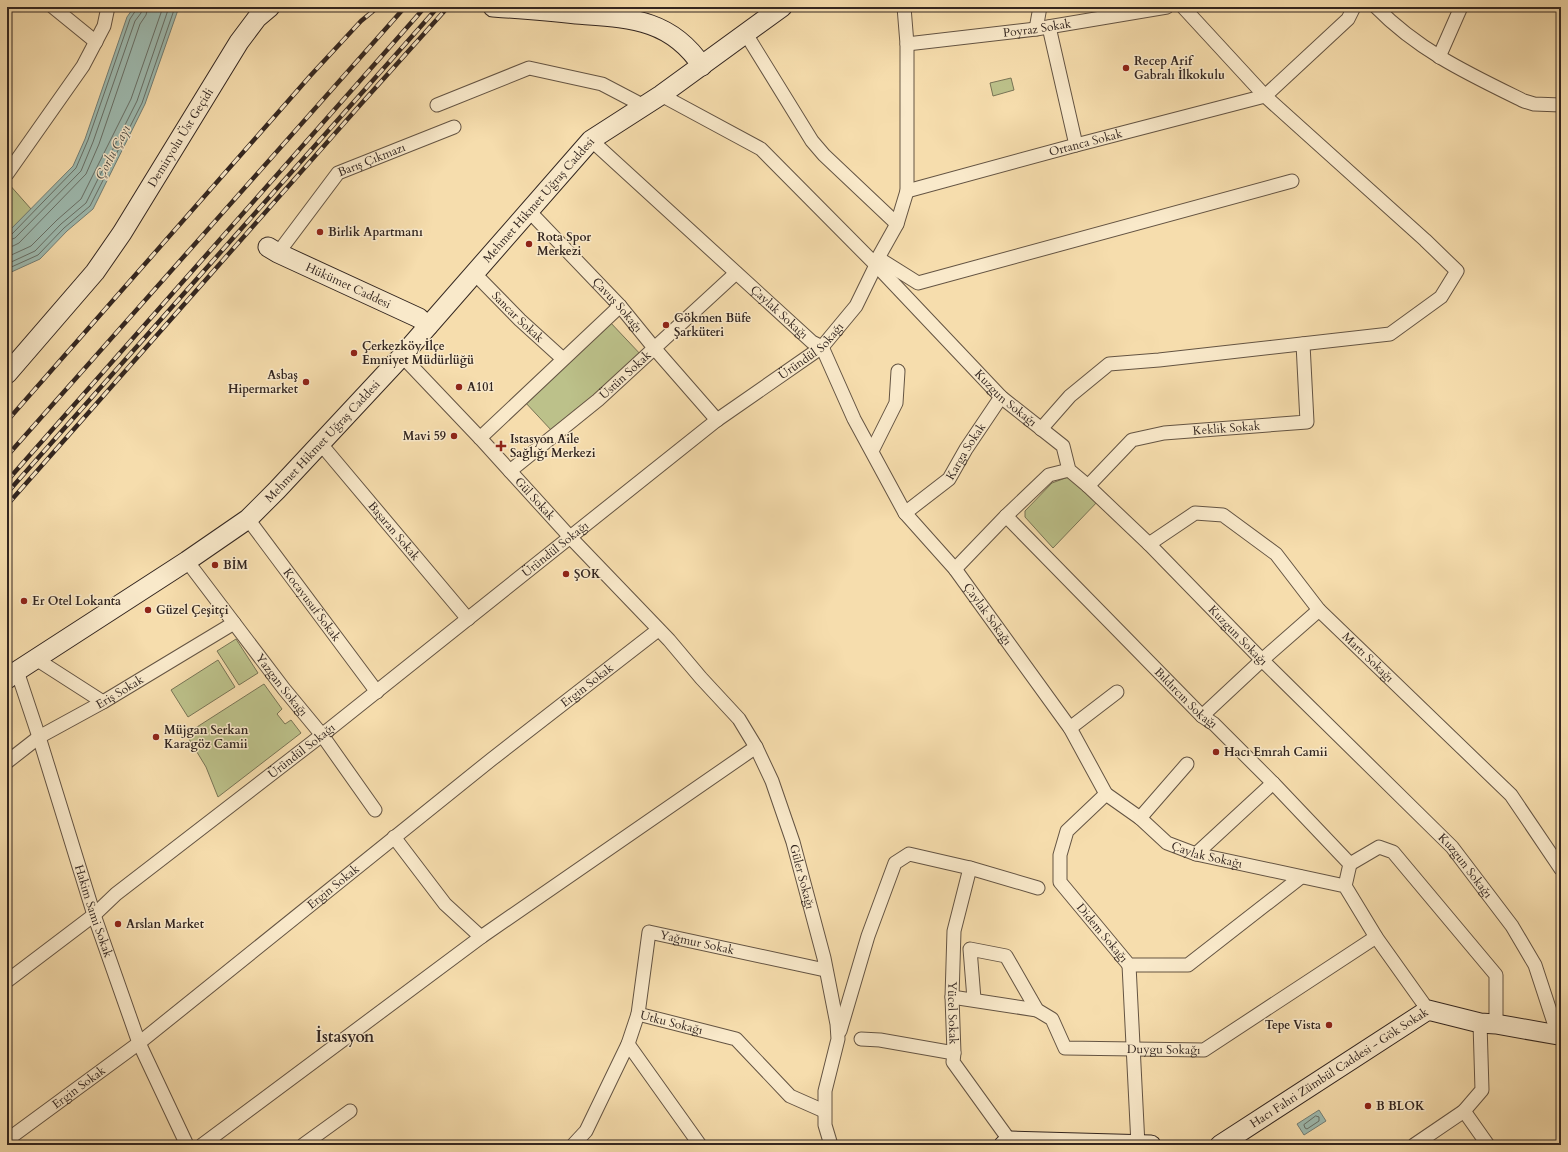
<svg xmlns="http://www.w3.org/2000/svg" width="1568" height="1152" font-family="Cardo,serif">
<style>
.green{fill:#bcc18a;stroke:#787455}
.water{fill:#9ebbb1;stroke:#737f77}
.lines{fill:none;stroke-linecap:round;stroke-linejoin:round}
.shore{stroke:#687068;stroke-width:1}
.street-casing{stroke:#645443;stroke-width:15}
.secondary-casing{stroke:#332620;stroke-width:21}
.street{stroke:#f9e9ca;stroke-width:13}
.secondary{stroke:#f9e9ca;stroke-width:19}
.rail-casing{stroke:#332620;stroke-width:4.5}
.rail{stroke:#f9e9ca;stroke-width:3;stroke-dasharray:9;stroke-linecap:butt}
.poi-dot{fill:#8f2418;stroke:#f9e9ca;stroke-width:1.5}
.labels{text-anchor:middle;stroke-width:3;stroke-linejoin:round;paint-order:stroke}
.street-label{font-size:12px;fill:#332620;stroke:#f9e9ca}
.poi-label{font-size:12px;font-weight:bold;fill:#332620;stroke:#f9e9ca;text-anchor:start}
.water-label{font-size:13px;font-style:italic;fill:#4e4b44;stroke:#f9e9ca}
.district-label{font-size:16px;font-weight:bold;fill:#332620;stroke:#f9e9ca}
</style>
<rect width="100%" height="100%" fill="#f6ddad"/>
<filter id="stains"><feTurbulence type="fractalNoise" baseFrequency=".005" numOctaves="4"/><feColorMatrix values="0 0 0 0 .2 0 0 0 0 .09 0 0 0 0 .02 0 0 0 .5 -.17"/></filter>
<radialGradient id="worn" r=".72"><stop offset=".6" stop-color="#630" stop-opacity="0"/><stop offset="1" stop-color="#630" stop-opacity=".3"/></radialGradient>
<g class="green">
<polygon points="1011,78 1014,90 993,96 990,83"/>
<polygon points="8,183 31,209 7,233 7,184"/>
<polygon points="609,321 643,357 552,431 524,401"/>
<polygon points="1068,477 1100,499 1053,548 1025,517 1025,511 1052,483"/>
<polygon points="236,639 258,673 239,685 217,651"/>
<polygon points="218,660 235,687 188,717 171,690"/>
<polygon points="264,684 282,709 277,714 285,724 291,720 301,733 218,797 206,767 186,734"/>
</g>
<g class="water">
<polygon points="134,7 179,7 145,104 93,209 67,231 40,259 7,274 7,233 73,166 85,139 127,17"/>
<polygon points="1319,1110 1326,1121 1304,1135 1297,1124"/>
</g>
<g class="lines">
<g class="shore">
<polyline points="7,236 12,234 76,168 88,140 130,19 136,10 137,7"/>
<polyline points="7,241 15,238 81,171 93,142 135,21 141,13 142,7"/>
<polyline points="7,247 13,246 19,243 86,174 99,144 140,24 146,15 148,7"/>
<polyline points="7,257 31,246 57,220 81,199 131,99 163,7"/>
<polyline points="7,264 35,251 61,224 86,203 137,101 169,7"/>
<polyline points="7,269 38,255 64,228 90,206 142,103 175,7"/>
<polygon points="1316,1116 1319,1117 1319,1121 1307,1129 1305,1128 1304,1125"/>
</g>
<g class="street-casing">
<g id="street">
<polyline points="53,7 96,42"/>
<path d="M1376,7c43,44 93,67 148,94l10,3 27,1"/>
<polyline points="1049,27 1076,145"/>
<polyline points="1036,29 1040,7"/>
<polyline points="746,34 812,141 824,155 897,224"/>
<path id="s1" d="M907,44l129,-15 131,-22"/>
<polyline points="1439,57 1461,7"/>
<path id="s2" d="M661,95l100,54 115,116 125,132 62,49 6,24 19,16 61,58 113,116 190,187 60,79 23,39 23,70 3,1"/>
<polyline points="437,105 529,68 602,84 644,106"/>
<path id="s3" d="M591,140l221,202 10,5 32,72 51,94 50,56 115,159 36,66 34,24 27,25 29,11 149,32 31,51 52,73"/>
<polyline points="7,174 83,66 104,26 108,7"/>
<path id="s4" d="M907,191l169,-46 189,-49 83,-77 6,-12"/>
<path id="s5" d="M529,211l91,95 35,43 62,71"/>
<path id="s6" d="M278,253l60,-80 116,-46"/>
<polyline points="878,258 918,283 1292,181"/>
<path id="s7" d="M474,273l46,47 43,39"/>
<path id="s8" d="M402,356l78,82 90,99 99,103 32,38 38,41 17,28 16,34 21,61 31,116 13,66 1,15 -13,52v34l6,20"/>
<polyline points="1041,429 1070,396 1109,364 1159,360 1390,334 1441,297 1457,271 1425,240 1265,96 1183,7"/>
<polyline points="480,438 620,306"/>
<path id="s9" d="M320,443l148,176"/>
<polyline points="872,451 896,403 898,371"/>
<path id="s10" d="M510,471l88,-71 138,-127"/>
<path id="s11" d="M1088,486l44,-46 32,-7 143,-11 -4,-78"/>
<path id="s12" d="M905,513l44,-34 17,-30 35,-52"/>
<path id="s13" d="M1006,516l196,200 12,8 59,59 77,81 -5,22"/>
<path id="s14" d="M248,519l129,173"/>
<path id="s15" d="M1149,544l46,-31 28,2 53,39 43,56 192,185 50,74"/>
<path id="s16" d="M187,561l97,128 38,46 53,75"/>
<polyline points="955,569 1006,516 1049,475 1069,470"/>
<polyline points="36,659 103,702"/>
<path id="s17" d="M17,671l22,66 55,178 45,128 48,102"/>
<polyline points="1202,716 1262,660 1319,610"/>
<polyline points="1070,728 1117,692"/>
<path id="s18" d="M7,762l32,-25 64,-35 131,-79"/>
<path id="s19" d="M1106,794l-39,37 -7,24v27l69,83h59l113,-88"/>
<polyline points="1140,818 1187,764"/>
<polyline points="394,837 445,904 481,937"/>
<polyline points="1196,854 1273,783"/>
<polyline points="1350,864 1379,847 1393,852 1496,975 1496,1024"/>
<path id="s20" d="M970,868l-16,63 -2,66 2,56 -1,9 57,79"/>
<polyline points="1129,965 1138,1145"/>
<path id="s21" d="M7,981l87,-66 22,-21 206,-159 395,-315 105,-73 34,-41 20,-41 2,-7 19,-34 10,-33v-147l-3,-37"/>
<polyline points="952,997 1037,1010"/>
<path id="s22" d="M974,999l-4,-50 36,7 31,54 15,9 13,29 139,2 172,-113"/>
<path id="s23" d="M638,1014l11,-82 176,38"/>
<polyline points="840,1031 868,936 895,863 909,854 970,868 1038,888"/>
<polyline points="861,1039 880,1040 954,1053"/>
<polyline points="628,1044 700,1145"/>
<polyline points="1464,1111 1488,1145"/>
<path id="s24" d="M7,1140l132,-97 353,-284 166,-129"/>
<polyline points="202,1145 481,937 756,747"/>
<polyline points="303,1145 350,1111"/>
<path id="s25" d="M573,1145l13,-14 42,-87 10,-30 98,25 54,57 34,15"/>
<polyline points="1414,1145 1464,1111 1482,1090 1480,1023"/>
</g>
</g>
<g class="secondary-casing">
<g id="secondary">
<path d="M493,7c28,2 55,4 83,7 52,4 94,4 126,52"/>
<path id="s26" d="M268,247l10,6 141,65 9,8"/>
<path id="s27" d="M7,374l88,-102 27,-39 117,-191 18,-24 13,-11"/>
<path id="s28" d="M7,679l10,-8 170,-110 61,-42 29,-29 125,-134 189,-216 70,-45 121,-88"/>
<polyline points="1004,1145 1010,1141 1151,1145"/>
<path id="s29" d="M1220,1145l208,-135 52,13 16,1 62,11"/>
</g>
</g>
<use href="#street" class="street"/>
<use href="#secondary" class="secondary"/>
<g class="rail-casing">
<g id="rail">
<polyline points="7,421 311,75 361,21 378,7"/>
<polyline points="7,456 405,7"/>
<polyline points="7,481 425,7"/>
<polyline points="7,493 438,7"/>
<polyline points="7,505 361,104 448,7"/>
</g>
</g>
<use href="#rail" class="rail"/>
</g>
<g class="poi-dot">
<circle cx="1126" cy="68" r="4"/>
<circle cx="320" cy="232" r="4"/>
<circle cx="529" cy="244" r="4"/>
<circle cx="666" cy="325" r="4"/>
<circle cx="354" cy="353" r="4"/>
<circle cx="306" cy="382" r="4"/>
<circle cx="459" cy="387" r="4"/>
<circle cx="454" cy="436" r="4"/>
<path d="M499 440h4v4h4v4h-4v4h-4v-4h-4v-4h4z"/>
<circle cx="215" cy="565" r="4"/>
<circle cx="566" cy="574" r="4"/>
<circle cx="24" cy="601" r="4"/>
<circle cx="148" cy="610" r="4"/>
<circle cx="156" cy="737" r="4"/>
<circle cx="1216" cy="752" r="4"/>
<circle cx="118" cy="924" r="4"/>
<circle cx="1329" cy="1025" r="4"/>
<circle cx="1368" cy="1106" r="4"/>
</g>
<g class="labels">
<g class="street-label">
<text dy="4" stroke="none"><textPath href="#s1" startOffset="131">Poyraz Sokak</textPath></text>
<text dy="4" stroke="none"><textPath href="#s27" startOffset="294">Demiryolu Üst Geçidi</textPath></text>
<text dy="4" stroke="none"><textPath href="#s4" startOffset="185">Ortanca Sokak</textPath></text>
<text dy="4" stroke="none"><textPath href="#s6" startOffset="136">Barış Çıkmazı</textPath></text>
<text dy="4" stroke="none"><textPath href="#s28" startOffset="721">Mehmet Hikmet Uğraş Caddesi</textPath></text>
<text dy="4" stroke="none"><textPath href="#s26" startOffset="89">Hükümet Caddesi</textPath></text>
<text dy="4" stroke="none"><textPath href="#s5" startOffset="129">Çavuş Sokağı</textPath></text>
<text dy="4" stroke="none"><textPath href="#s3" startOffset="255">Çaylak Sokağı</textPath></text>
<text dy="4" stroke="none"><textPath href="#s7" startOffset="62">Sancar Sokak</textPath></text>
<text dy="4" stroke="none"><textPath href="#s21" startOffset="1022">Üründül Sokağı</textPath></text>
<text dy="4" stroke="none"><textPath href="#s10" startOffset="150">Üstün Sokak</textPath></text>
<text dy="4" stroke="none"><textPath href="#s2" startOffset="463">Kuzgun Sokağı</textPath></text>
<text dy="4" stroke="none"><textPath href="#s11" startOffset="159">Keklik Sokak</textPath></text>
<text dy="4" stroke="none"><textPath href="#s28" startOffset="397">Mehmet Hikmet Uğraş Caddesi</textPath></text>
<text dy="4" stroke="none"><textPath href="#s12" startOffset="88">Karga Sokak</textPath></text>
<text dy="4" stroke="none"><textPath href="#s8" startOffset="195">Gül Sokak</textPath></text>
<text dy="4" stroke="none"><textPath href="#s9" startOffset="115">Başaran Sokak</textPath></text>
<text dy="4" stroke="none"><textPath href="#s21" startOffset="698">Üründül Sokağı</textPath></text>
<text dy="4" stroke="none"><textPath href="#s14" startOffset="107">Kocayusuf Sokak</textPath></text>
<text dy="4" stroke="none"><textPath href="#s3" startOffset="627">Çaylak Sokağı</textPath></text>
<text dy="4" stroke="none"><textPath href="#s2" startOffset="799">Kuzgun Sokağı</textPath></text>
<text dy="4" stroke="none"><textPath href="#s15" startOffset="288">Martı Sokağı</textPath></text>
<text dy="4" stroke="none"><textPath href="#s16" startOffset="156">Yazgan Sokağı</textPath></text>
<text dy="4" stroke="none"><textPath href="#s24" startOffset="737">Ergin Sokak</textPath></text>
<text dy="4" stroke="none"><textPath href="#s18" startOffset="133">Eriş Sokak</textPath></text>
<text dy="4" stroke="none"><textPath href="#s13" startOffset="256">Bıldırcın Sokağı</textPath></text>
<text dy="4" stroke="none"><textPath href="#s21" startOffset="374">Üründül Sokağı</textPath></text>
<text dy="4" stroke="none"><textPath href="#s3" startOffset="963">Çaylak Sokağı</textPath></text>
<text dy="4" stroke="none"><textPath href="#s2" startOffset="1123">Kuzgun Sokağı</textPath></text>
<text dy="4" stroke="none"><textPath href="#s8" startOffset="666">Güler Sokağı</textPath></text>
<text dy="4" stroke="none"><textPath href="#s24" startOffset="413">Ergin Sokak</textPath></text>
<text dy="4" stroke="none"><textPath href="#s17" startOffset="252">Hakim Sami Sokak</textPath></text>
<text dy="4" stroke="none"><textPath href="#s19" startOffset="172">Didem Sokağı</textPath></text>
<text dy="4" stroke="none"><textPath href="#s23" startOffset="132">Yağmur Sokak</textPath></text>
<text dy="4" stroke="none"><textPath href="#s20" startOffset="147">Yücel Sokak</textPath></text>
<text dy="4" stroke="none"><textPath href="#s25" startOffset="182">Utku Sokağı</textPath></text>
<text dy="4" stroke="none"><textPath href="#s22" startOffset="297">Duygu Sokağı</textPath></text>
<text dy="4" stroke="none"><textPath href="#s29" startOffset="142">Hacı Fahri Zümbül Caddesi - Gök Sokak</textPath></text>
<text dy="4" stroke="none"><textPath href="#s24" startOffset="89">Ergin Sokak</textPath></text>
</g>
<g class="poi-label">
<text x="1134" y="65">Recep Arif<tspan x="1134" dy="14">Gabralı İlkokulu</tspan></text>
<text x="328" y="236">Birlik Apartmanı</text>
<text x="537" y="241">Rota Spor<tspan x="537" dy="14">Merkezi</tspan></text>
<text x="674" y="322">Gökmen Büfe<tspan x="674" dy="14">Şarküteri</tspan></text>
<text x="362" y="350">Çerkezköy İlçe<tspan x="362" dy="14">Emniyet Müdürlüğü</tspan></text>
<text x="298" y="379" text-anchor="end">Asbaş<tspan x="298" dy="14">Hipermarket</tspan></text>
<text x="467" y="391">A101</text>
<text x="446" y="440" text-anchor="end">Mavi 59</text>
<text x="510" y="443">Istasyon Aile<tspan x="510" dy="14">Sağlığı Merkezi</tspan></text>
<text x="223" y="569">BİM</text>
<text x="574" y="578">ŞOK</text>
<text x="32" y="605">Er Otel Lokanta</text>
<text x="156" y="614">Güzel Çeşitçi</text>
<text x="164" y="734">Müjgan Serkan<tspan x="164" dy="14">Karagöz Camii</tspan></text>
<text x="1224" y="756">Hacı Emrah Camii</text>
<text x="126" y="928">Arslan Market</text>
<text x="1321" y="1029" text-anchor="end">Tepe Vista</text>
<text x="1376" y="1110">B BLOK</text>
</g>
<g class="water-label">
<text transform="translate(112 152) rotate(-62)" y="5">Çorlu Çayı</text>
</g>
<g class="district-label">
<text x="345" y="1042">İstasyon</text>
</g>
</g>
<rect width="1568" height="1152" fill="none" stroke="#f6ddad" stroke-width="24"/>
<rect x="8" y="8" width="1552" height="1136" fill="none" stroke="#332620" stroke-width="2"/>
<rect x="12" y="12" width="1544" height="1128" fill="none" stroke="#332620"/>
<rect width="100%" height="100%" filter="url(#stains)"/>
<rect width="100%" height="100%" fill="url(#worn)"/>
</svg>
